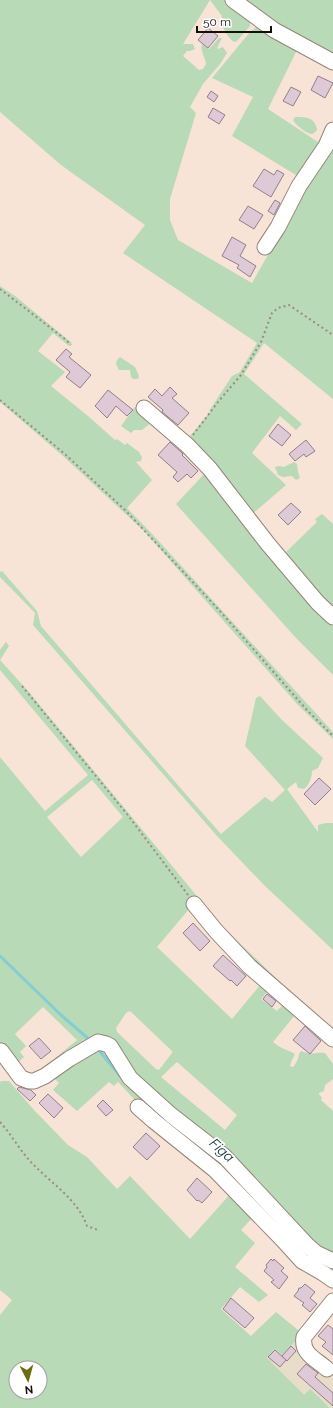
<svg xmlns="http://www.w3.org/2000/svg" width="333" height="1408" font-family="Raleway,sans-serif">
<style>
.industrial{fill:#e7ddc8}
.green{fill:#b8dab6;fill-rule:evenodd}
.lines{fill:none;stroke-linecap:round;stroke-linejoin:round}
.stream{stroke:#82ced3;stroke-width:3}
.building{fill:#dec9d6;stroke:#927f8a}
.minor-casing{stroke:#968578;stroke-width:17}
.path{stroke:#9a8c82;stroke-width:2;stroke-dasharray:2 3;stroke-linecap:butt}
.minor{stroke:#fff;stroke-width:15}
.labels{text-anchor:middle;stroke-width:3.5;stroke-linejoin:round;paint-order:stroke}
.water-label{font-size:14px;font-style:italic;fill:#0a3133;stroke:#fff}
</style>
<rect width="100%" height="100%" fill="#f7e4d6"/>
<polygon class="industrial" points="302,1336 309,1345 333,1366 333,1408 330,1408 310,1390 304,1396 267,1358 275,1349 282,1355"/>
<g class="green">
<path d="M0,0h227l23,18v8l-13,15 -3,1c-8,-6 -13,-16 -12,-26l-12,-16 -27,44h10l2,5 -5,2h-3l-4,5 16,14 4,-1 3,-5c-1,-7 -6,-13 -4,-20l7,5 10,-11h3l-5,10 1,1 5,-2 4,6 -7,11 -17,20 -13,23 6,6 -26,86v21l8,20 74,43 81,-143v259l-69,-56 -20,31 58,50 -6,6 -16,-14 -28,37 34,32 -36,31 -57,-67 -3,-13 20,-24 -1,-1 23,-35 8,-4 17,-29 -134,-90 22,-28 -84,-60 -61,-53z"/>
<polygon points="237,0 333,0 333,58"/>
<polygon points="258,26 299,46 268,109 321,144 301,178 232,136 253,97 212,78 250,32"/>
<path d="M295,117c11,0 20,0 22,13 -1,1 -4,4 -5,4 -6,0 -17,-10 -19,-14z"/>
<polygon points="0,286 15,296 72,343 69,346 53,333 38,351 65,372 51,386 88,416 115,440 117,439 125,445 127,443 139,452 142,457 141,461 136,462 152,480 127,508 154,536 333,732 333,739 298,705 144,531 63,456 0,402"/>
<polygon points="120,357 135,367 139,376 138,379 133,379 131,377 130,370 119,370 116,364 117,360"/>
<polygon points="135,407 138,407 152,422 142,430 134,430 131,433 121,426"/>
<polygon points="294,462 297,464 298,472 300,478 296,480 292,476 283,477 278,475 275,467 279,466 284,467"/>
<polygon points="207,471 333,620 333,675 296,638 176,504"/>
<polygon points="322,514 333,524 333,614 282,556 317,522 315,519"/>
<path d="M2,571l35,40 4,15 142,165 38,43 44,-37 7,5 13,-12 -40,-44 11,-48 4,-2 22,24 41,38 -5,10 -6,3c0,6 -3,15 -8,18l-6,-1 -2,-6 -9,7 31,43v-7l8,-2h7v127l-70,-66 -46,-48 -184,-211 2,-12 -35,-36v-5z"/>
<path d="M6,642l3,4 -9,14 29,32 190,231 91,88 -25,-19 -90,-90 -38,45 75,72 29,-35 11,3 -11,12 16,12 10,-11 12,10 -26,32c8,7 13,7 22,12l-4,8 -1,4 3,1c4,-5 5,-7 6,-13l2,-3c12,5 13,1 24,2l8,11v15l-8,6 -1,6 -5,2v1l3,4 -1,2 12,11v146l-9,-3 -193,-178 -23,-36 -74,36 43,-36 -34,-33 -28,27 11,12 -6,6 4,5 -9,8 -15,-19v-289l45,54 43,-36 -88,-105v-20zM92,780l31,37 -42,40 -34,-40zM130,1011l42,40v2l-13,17 -3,-1 -39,-37 -1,-4 10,-15zM177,1062l60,53 -12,15 -64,-53z"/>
<polygon points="100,1046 187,1132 333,1264 333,1275 323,1271 137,1102 118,1082 114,1086 109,1082 77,1111 53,1090 59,1083 51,1075"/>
<path d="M2,1081h7l25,29 34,35 19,12 30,32 13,-13 60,63 42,-47 22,24 -13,14 14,13 -20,24 33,28 -9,7 -19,-15 -19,22 30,27 25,-24 27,22 -21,21 -7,-6 -8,9 37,37 6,-6 20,19h-330v-93l12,-15 -12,-10v-208zM16,1368h24v24h-24z"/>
</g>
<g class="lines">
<g class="stream">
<polyline points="0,956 61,1015 91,1041"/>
<polyline points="97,1048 121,1077"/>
</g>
</g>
<g class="building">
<polygon points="208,28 218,36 208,48 198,40"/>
<polygon points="318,76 333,83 325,98 311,90"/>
<polygon points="291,87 301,92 293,106 283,101"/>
<polygon points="211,91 218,96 214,102 207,97"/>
<polygon points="213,108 225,115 219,124 208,117"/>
<polygon points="264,169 274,175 277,170 284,174 271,197 253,186"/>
<polygon points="275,200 280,203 274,215 268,211"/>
<polygon points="248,206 263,215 254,229 239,220"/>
<polygon points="232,237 246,245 240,256 256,266 250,277 237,268 239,265 222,256"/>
<polygon points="66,349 72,354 69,357 91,375 80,388 66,377 70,372 56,360"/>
<polygon points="170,387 177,394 172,398 189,413 178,425 162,412 163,410 148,397 155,389 162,396"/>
<polygon points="108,390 133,410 127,416 116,406 107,418 95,406"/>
<polygon points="278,424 291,435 282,446 269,436"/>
<polygon points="306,440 315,451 306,457 304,454 295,461 289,454"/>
<polygon points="170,442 181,452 183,454 182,455 198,471 191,478 187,474 178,482 173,477 177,472 158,455"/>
<polygon points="291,503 301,512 288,525 278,515"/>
<polygon points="319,778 331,789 315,805 304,794"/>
<polygon points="193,923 210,941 200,951 183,933"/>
<polygon points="223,955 246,976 237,986 231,980 230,981 213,966"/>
<polygon points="267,994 276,1001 272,1007 263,999"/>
<polygon points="305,1026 321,1041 310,1054 293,1040"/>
<polygon points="39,1038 51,1051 41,1059 29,1046"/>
<polygon points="19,1087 31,1090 36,1095 30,1101 17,1089"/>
<polygon points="48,1094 63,1108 54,1118 39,1103"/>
<polygon points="103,1100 113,1110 106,1116 97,1106"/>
<polygon points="146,1133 160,1146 147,1160 133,1147"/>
<polygon points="197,1178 212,1192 202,1203 198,1200 197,1201 187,1190"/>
<polygon points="271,1259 273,1261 274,1259 284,1268 281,1271 288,1277 279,1289 271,1282 274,1280 264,1271 267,1267 266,1265"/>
<polygon points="305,1284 315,1292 310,1298 317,1304 310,1312 302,1305 304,1303 294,1296 298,1291 299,1288 301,1288"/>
<polygon points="231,1298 254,1318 245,1328 223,1309"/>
<polygon points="328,1325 333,1329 333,1355 322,1346 326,1342 318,1336"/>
<polygon points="291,1346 296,1351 287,1361 282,1356"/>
<polygon points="275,1350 286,1360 280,1367 268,1357"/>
<polygon points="306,1364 318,1373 315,1377 333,1393 333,1406 297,1374"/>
</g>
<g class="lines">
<g class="minor-casing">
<g id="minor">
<polyline points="233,0 274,30 333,62"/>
<polyline points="265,247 278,227 299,186 326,146 333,130"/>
<polyline points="144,408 187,445 210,469 268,544 318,603 333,617"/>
<polyline points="194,904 216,931 249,966 333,1039"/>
<polyline points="1,1051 21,1078 29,1081 34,1081 45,1076 69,1059 98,1042 106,1044 110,1046 130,1078 171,1115 225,1157 308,1246 316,1253 333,1261"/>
<polyline points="138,1107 154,1121 215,1170 282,1239 302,1261 323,1273 333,1280"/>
<path d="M327,1369c-11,-10 -26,-15 -23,-32l29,-36"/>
</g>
</g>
<g class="path">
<polyline points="0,289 65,339 71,345"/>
<polyline points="0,400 66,455 126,511 218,609 307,710 333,736"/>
<polyline points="193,435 218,402 241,375 261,342 272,313 278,308 289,305 333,335"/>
<polyline points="22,686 127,814 188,895"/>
<path d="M0,1122c11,12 19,27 30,39 19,21 47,37 57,65l11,4"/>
</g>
<use href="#minor" class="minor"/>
</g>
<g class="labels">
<g class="water-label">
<text transform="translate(222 1150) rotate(42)" y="5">Figa</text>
</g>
</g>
<g transform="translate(28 1380) rotate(174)"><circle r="19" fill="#ffffff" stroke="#a19f9d"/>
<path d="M0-3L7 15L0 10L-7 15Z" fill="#6c6d0e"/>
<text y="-6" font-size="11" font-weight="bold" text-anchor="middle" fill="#150f0a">N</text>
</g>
<path d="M197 26v6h74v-6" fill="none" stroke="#150f0a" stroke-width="2"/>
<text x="203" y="26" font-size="12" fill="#150f0a" stroke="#ffffff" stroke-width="3" paint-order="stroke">50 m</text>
</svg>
